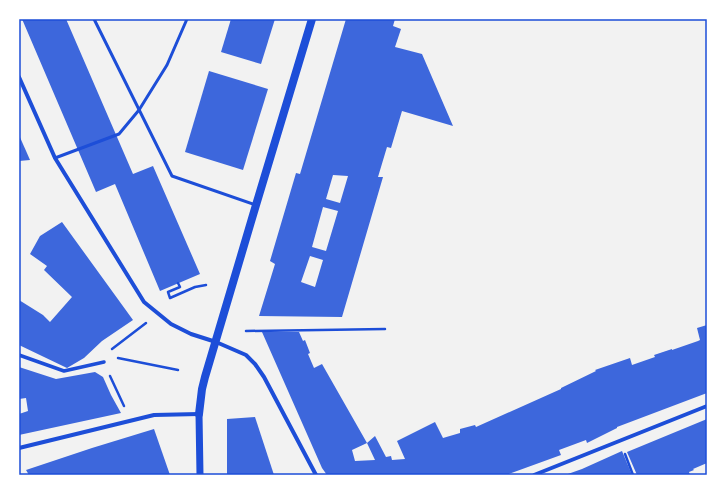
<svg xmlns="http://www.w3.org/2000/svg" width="726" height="494" font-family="'Sofia Sans Condensed',sans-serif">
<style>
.building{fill:#3d67dc;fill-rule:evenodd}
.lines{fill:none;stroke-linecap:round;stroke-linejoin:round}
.path{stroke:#1d4ed8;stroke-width:2.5}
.service{stroke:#1d4ed8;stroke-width:3}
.pedestrian{stroke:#1d4ed8;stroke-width:3.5}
.minor{stroke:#1d4ed8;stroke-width:4}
.tertiary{stroke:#1d4ed8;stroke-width:7}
.secondary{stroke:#1d4ed8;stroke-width:8}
.neatline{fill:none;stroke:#1d4ed8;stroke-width:1.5}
</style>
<rect width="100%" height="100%" fill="#f2f2f2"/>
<g class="building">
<polygon points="22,19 66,19 133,174 153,166 200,274 160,291 115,184 96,192"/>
<polygon points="231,19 275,19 261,64 221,52"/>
<path d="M346,19h49l-2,7 8,3 -6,18 27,7 31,72 -51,-15 -11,37 -4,-1 -9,30h5l-41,140 -83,-1 16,-52 -5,-3 26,-88 4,1zM333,175l15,1 -8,27 -14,-4zM323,207l15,4 -12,40 -14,-4zM310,256l13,4 -8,27 -14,-5z"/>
<polygon points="209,71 268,89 243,170 185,152"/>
<polygon points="19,135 30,160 19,161"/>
<polygon points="62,222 133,320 102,341 84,358 67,368 19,345 19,300 43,315 50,322 72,297 44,270 47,266 30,254 40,236"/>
<polygon points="707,325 707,393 617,427 617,428 587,443 586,440 559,450 561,455 506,475 327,475 322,468 262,332 299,332 303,341 305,340 310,353 308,354 314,368 322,364 367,443 352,450 355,461 375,460 367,443 375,436 386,457 391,456 392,460 405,459 397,441 435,422 443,438 460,433 460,429 475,425 476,427 561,389 561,388 596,371 595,370 630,358 632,365 655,357 654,355 672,349 672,350 698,341 700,340 697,328"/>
<polygon points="19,367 56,379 95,372 103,377 111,395 121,413 19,435 19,414 28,411 26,398 19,399"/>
<polygon points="255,417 274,475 227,475 227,419"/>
<polygon points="707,419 707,463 693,469 694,470 689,472 690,475 637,475 627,452"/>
<polygon points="154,429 170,475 29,475 26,470 92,448"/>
<polygon points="622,451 632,475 565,475 582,469"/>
</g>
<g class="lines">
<g class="path">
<polyline points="178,283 180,287 168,292 170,298 195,287 206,285"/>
<polyline points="246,331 385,329"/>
<polyline points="112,349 146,323"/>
<polyline points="118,358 178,370"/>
<polyline points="110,376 124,406"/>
<polyline points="625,454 633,475"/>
</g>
<g class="service">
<polyline points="94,19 172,176 256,205"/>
<polyline points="55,158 119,134 139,110 167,65 187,19"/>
</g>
<polyline class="pedestrian" points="19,355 64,371 104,362"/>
<g class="minor">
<polyline points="19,77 55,158 144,302 171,324 191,334 216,342 246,355 255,364 264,377 316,475"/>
<polyline points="19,448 154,415 199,414"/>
<polyline points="534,475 707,406"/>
</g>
<polyline class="tertiary" points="199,414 200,475"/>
<polyline class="secondary" points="199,414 202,389 205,377 256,205 312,19"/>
</g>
<rect width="726" height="494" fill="none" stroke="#ffffff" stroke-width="40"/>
<rect x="20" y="20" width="686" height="454" class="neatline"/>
</svg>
